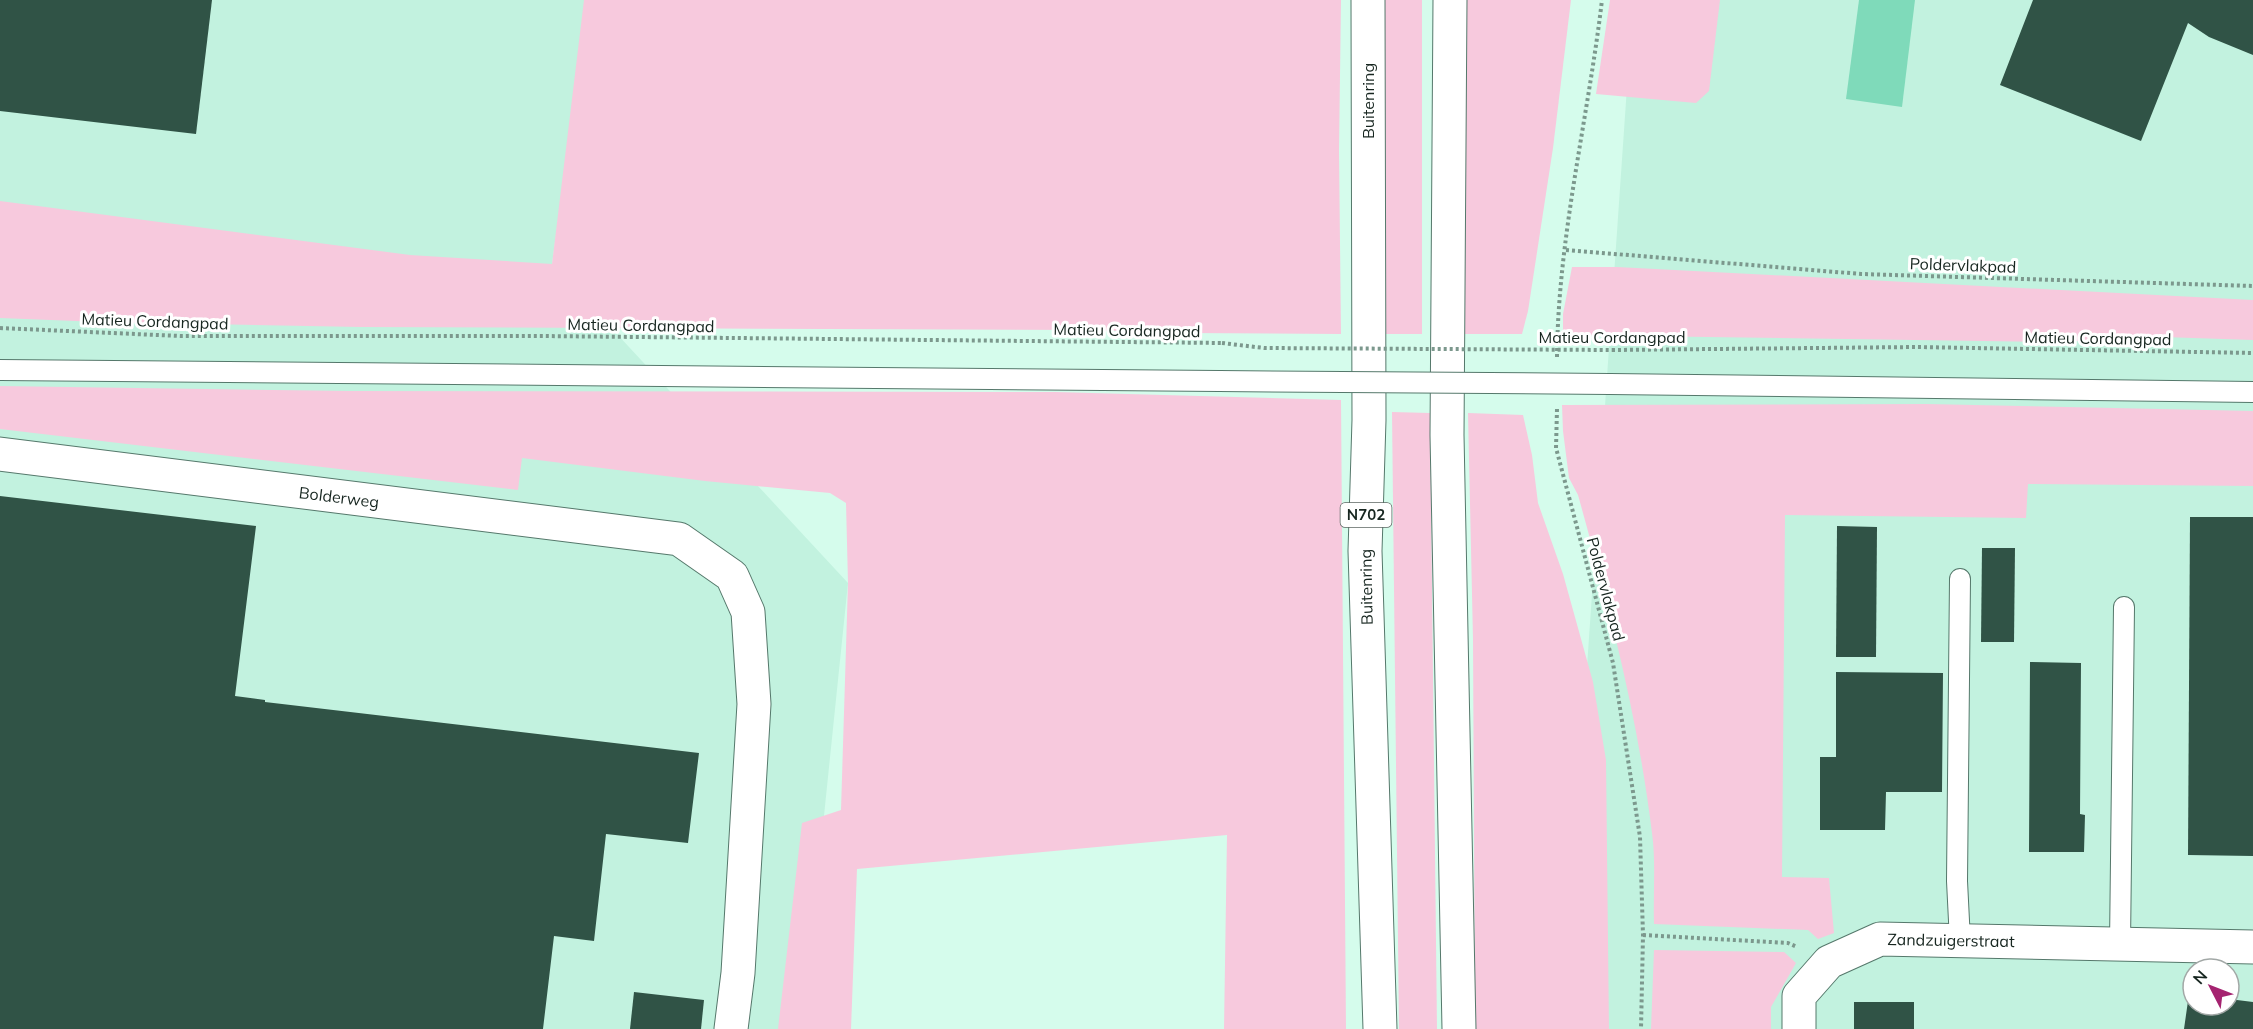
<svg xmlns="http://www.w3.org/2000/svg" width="2253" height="1029" font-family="Mulish,sans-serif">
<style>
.built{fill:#c2f2df;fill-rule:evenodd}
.green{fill:#f7c9dd}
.water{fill:#7fdaba}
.building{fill:#305346}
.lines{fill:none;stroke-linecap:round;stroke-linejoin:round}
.service-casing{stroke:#55786b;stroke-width:22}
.minor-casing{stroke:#55786b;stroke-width:35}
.trunk-casing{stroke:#55786b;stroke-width:35}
.path{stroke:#7c988d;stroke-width:4;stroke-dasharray:3 3;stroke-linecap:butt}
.service{stroke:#fff;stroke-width:20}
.minor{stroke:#fff;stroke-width:33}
.trunk{stroke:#fff;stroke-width:33}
.service-bridge-casing{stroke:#55786b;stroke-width:22;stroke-linecap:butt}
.path-bridge{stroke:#7c988d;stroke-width:4;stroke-dasharray:3 3;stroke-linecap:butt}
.service-bridge{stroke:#fff;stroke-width:20}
.labels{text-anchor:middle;stroke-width:6;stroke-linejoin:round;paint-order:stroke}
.shield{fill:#fff;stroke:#5d6763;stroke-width:1.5}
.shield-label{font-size:15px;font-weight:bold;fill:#172620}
.street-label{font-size:16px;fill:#172620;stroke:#fff}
</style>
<rect width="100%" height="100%" fill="#d5fcec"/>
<g class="built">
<polygon points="0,0 588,0 552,264 848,583 802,1029 0,1029"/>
<path d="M1633,0h620v1029h-691zM2193,969h36v36h-36z"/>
</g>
<g class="green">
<polygon points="584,0 1341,0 1339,151 1341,334 1186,333 1087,330 361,327 101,322 0,318 0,201 410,255 552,264"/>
<rect x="1383" y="0" width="39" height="334"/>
<polygon points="1463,0 1571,0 1553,148 1528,311 1522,334 1463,334"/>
<polygon points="1610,0 1720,0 1709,91 1696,103 1596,94"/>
<polygon points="1572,267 1617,267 2253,300 2253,340 2163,337 2057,342 1563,335 1563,314"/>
<polygon points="0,386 349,391 1055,392 1341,400 1346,1029 1224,1029 1227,835 857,869 851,1029 778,1029 802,823 841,810 848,583 846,503 830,493 705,481 522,458 518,490 0,429"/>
<path d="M1926,404l327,7v75l-225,-2 -2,34 -241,-3 -3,362 47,1 5,55 -16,6 -10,-9 -154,-6c-1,-30 2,-62 -2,-91 -14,-115 -43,-227 -74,-338l-9,-17 -6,-47 -1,-26z"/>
<polygon points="1392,412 1430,413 1437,1029 1399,1029"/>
<polygon points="1468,413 1523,415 1532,455 1538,503 1563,574 1593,682 1606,760 1609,1029 1475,1029 1473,639"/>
<polygon points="1654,950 1784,952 1796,963 1771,1007 1771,1029 1651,1029"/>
</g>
<polygon class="water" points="1859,0 1915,0 1902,107 1846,99"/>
<g class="building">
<polygon points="0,0 212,0 196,134 0,111"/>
<polygon points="2033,0 2253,0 2253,55 2209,37 2188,23 2141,141 2000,85"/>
<polygon points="0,496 256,526 235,696 265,700 265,702 699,753 688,843 606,834 594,941 554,936 543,1029 0,1029"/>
<polygon points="2190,517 2253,517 2253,856 2188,855"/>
<polygon points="1837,526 1877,527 1876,657 1836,657"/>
<polygon points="1982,548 2015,548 2014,642 1981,642"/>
<polygon points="2030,662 2081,663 2080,814 2085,815 2084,852 2029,852"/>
<polygon points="1836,672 1943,673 1942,792 1886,792 1885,830 1820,830 1820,757 1836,757"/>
<polygon points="634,992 704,1000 701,1029 630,1029"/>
<polygon points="2189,994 2193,995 2193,1005 2229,1005 2229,999 2253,1002 2253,1029 2184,1029"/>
<rect x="1854" y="1002" width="60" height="27"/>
</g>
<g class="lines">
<g class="service-casing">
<g id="service">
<polyline points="0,370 1219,381"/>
<polyline points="1610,384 2253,392"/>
<polyline points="1960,579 1957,881 1960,941"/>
<polyline points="2120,944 2124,607"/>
</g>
</g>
<g class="minor-casing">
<g id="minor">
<polyline points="0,454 679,539 732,576 748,612 754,704 738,973 731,1029"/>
<polyline points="1799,1029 1799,996 1829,962 1880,939 2253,947"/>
</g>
</g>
<g class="trunk-casing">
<g id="trunk">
<polyline points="1368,0 1369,420 1365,551 1380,1029"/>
<polyline points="1450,0 1447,435 1459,1029"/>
</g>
</g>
<g class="path">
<polyline points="1566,250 1861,274 2253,286"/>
<polyline points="0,328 180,336 540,336 1222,343"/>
<polyline points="1612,350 1917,347 2253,353"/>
<path d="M1557,357c1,-120 31,-238 45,-357"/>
<polyline points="1557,409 1556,448 1613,663 1640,837 1643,935 1641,1029"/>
<polyline points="1643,935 1788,943 1797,947"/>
</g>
<use href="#service" class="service"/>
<use href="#minor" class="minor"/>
<use href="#trunk" class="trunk"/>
<g class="service-bridge-casing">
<polyline id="service-bridge" points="1219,381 1610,384"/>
</g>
<polyline class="path-bridge" points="1222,343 1264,348 1612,350"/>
<use href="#service-bridge" class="service-bridge"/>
</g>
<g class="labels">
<rect class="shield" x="1340.5" y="503" width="51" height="24" rx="4.5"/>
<g class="shield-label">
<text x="1366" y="520">N702</text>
</g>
<g class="street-label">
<text transform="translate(1368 101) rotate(-90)" y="6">Buitenring</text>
<text transform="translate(1963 265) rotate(2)" y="6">Poldervlakpad</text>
<text transform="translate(155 321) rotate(2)" y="6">Matieu Cordangpad</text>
<text transform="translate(641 325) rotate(1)" y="6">Matieu Cordangpad</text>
<text transform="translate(1127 330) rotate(1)" y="6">Matieu Cordangpad</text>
<text x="1612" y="343">Matieu Cordangpad</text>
<text transform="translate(2098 338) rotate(1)" y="6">Matieu Cordangpad</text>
<text transform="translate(339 497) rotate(7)" y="6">Bolderweg</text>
<text transform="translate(1366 587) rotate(-91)" y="6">Buitenring</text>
<text transform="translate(1606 589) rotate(75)" y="6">Poldervlakpad</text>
<text transform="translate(1951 940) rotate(1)" y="6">Zandzuigerstraat</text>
</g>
</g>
<g transform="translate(2211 987) rotate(312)"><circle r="28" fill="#ffffff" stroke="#a2a8a6" stroke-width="1.5"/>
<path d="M0-4.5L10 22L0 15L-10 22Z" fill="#a52370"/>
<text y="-9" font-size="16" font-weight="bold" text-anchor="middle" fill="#172620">N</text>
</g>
</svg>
